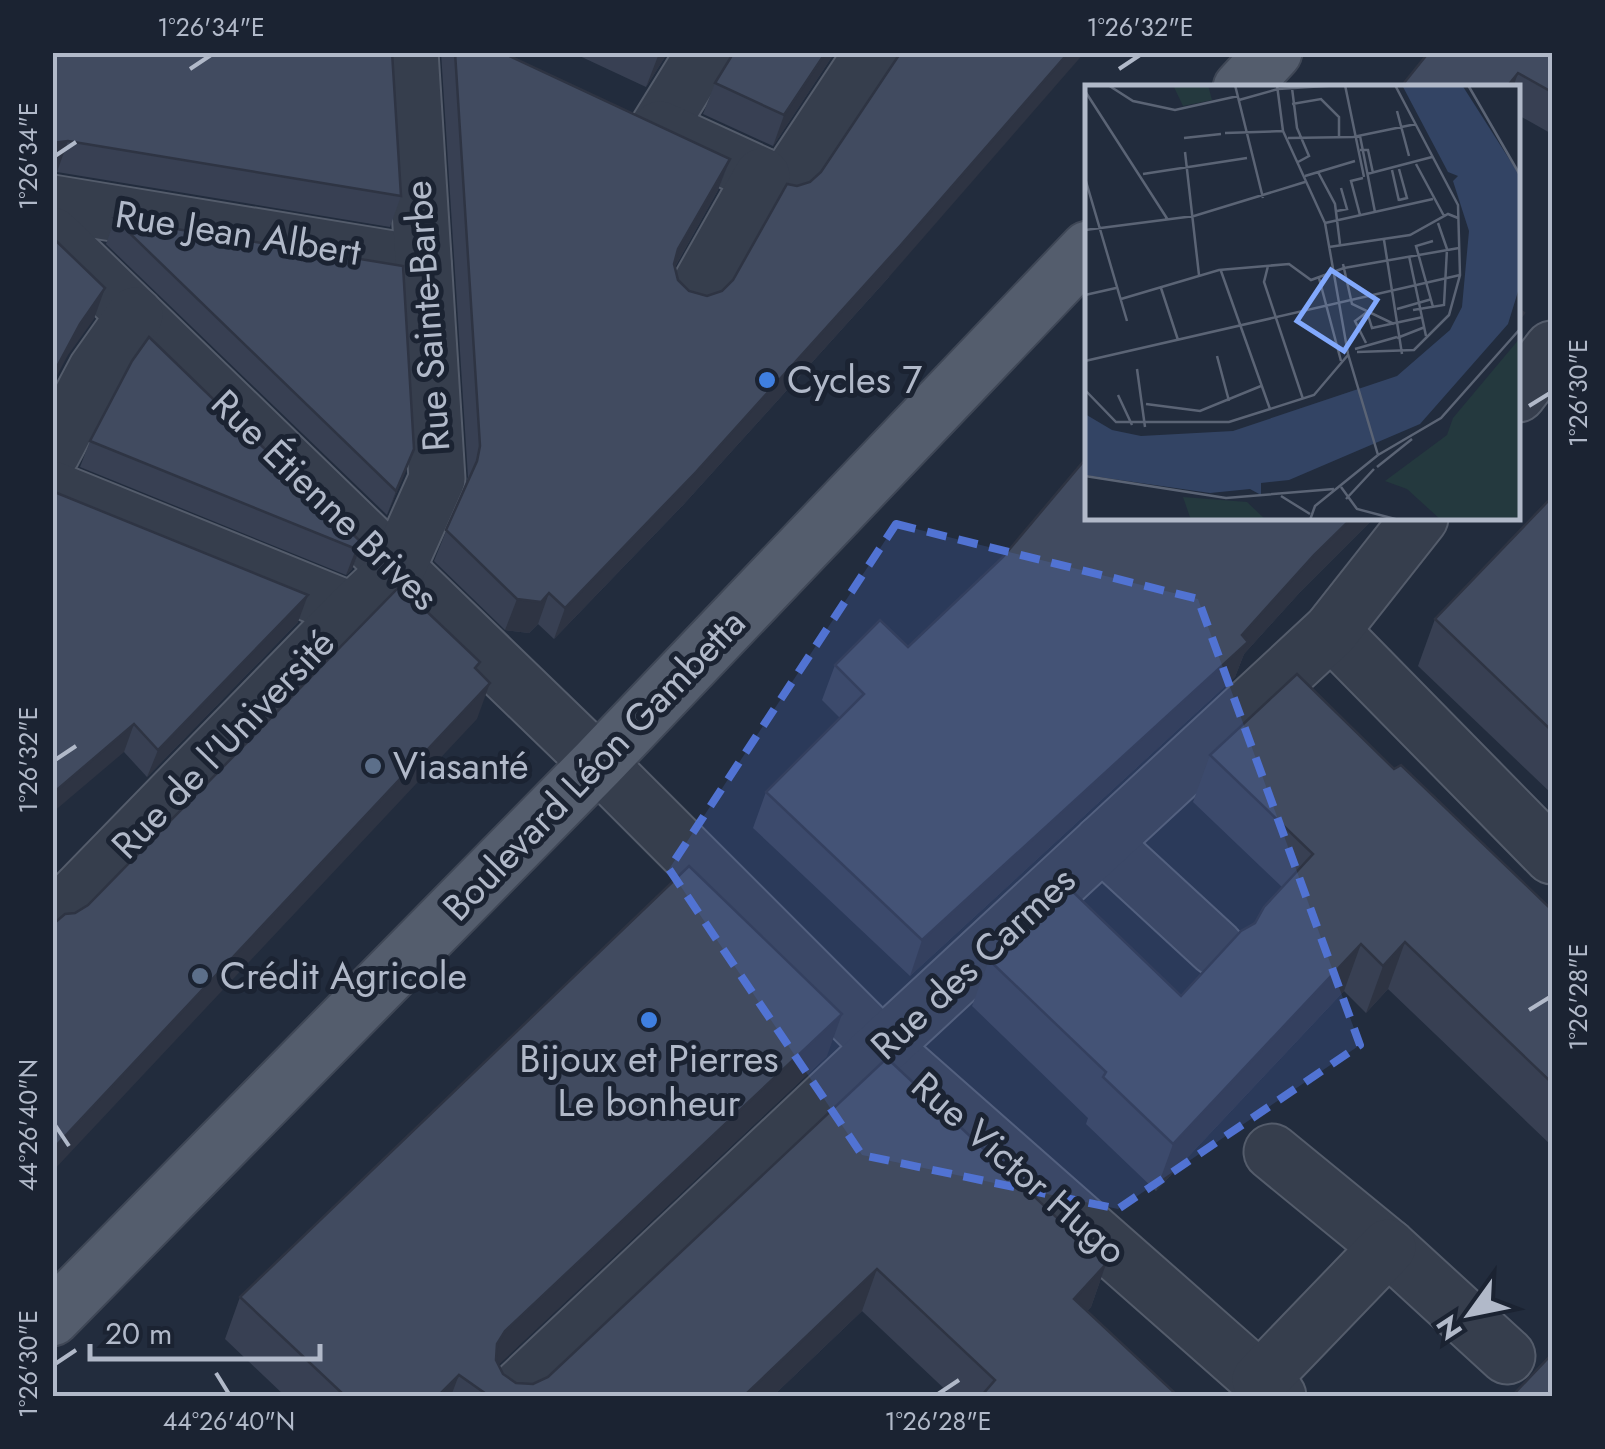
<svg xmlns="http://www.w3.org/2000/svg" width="1605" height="1449" font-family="Jost,sans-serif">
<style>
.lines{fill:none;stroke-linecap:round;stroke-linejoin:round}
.minor-casing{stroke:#545c6b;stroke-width:59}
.major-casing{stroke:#3f4756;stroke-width:59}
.minor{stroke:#363e4d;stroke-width:55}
.major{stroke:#545d6d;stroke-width:55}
.wall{fill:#384053}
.shaded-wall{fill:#2e3443}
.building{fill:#414b60;stroke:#2e3443;stroke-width:2.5}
.marked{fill:#5173d3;fill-opacity:0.2;stroke:#5173d3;stroke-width:8;stroke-dasharray:20 12;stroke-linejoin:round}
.ticks{fill:none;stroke:#b1b9c9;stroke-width:4}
.shop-dot{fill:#3f7fe0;stroke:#1b2332;stroke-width:4}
.service-dot{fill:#5c6f8a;stroke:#1b2332;stroke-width:4}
.labels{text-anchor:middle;stroke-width:10;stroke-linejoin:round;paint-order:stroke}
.street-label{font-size:38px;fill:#b1b9c9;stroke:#1b2332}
.poi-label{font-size:38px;fill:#b1b9c9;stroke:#1b2332;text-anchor:start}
.inset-road{fill:none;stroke:#5b6475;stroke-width:2.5}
.view{fill:#82a9fd;fill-opacity:0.15;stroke:#82a9fd;stroke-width:5}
.inset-edge{fill:none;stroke:#b1b9c9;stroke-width:5}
.neatline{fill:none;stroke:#b1b9c9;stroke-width:4}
.ticks-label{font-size:25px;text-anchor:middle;fill:#b1b9c9}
</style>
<rect width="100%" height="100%" fill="#222c3d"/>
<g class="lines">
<g class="minor-casing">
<g id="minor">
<polyline points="658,128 705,52"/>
<polyline points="660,129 784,186 873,52"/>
<polyline points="52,203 423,264"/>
<polyline points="52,235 598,763 882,1047 1278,1396"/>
<polyline points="694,296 762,176"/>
<polyline points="1518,394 1552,349"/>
<polyline points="52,453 96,370 135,315"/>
<polyline points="52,489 353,611"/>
<polyline points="1331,631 1552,856"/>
<polyline points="1102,843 1216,948"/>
<polyline points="52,920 353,611 396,571 437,479 410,52"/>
<polyline points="1272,1152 1388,1247 1507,1356"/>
<polyline points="1260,1380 1388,1247"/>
<polyline points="511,1396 882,1047 1331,631 1420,518"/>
</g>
</g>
<g class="major-casing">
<g id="major">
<polyline points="1241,88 1274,52"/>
<polyline points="52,1318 598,763 1088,249"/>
</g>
</g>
<use href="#minor" class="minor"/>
<use href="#major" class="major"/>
</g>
<g class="wall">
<polygon points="52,52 401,196 390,227 57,172"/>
<polygon points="441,52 501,52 730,159 718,190 675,267 678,280 689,291 707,296 889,277 684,504 554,639 538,624 529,633 505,630 434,561 468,477"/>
<polygon points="571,52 668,52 646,87"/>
<polygon points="835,52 773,146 703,114 715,83"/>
<polygon points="1552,52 1552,134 1518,115 1518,88 1400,88"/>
<polygon points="115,219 414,449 387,515 106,244"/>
<polygon points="90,441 362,543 352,569 346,575 80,467"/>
<polygon points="52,491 298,622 147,777 124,752"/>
<polygon points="1552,497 1552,794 1418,666 1435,619"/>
<polygon points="1088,518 1374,518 1302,590 1244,654 1235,677 910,976 753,828 766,792 840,718 822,700 835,665 908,647"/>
<polygon points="1210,755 1394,769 1552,910 1552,1146 1388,989 1366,1013 1344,991 1156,1191 1086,1124 1088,1118 972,1006 989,960 1181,996 1255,923 1282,887 1193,802"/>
<polygon points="827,1056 498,1365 503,1374 516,1383 533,1384 548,1377 887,1058 1106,1264 1091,1307 1087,1311 1178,1396 952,1396 862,1311 773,1396 285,1396 225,1339 240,1297"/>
</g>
<g class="shaded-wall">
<polygon points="660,52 668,52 646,87 658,56"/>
<polygon points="826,52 835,52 773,146 784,115"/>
<polygon points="1069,52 1085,52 889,277 684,504 554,639 565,608"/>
<polygon points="1518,73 1513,88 1506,88"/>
<polygon points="68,141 57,172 52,173 52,143"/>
<polygon points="730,159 718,190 667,281 678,249"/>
<polygon points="105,288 94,319 68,355 52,385 52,376 80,324"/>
<polygon points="414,449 405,473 387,515 396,491"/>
<polygon points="1352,518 1374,518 1302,590 1244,654 1235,677 910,976 922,940 1242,635 1314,555"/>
<polygon points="362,543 352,569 346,575 356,549"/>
<polygon points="549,593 538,624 529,633 505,630 517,599"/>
<polygon points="308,595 298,622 147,777 158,750"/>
<polygon points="490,683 477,719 52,1172 52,1150"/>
<polygon points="134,724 124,752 52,813 52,794"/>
<polygon points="1405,942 1388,989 1366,1013 1383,966"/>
<polygon points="1361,944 1344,991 1156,1191 1173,1144"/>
<polygon points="842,1014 827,1056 490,1373 497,1344 505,1331"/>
<polygon points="1106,1264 1091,1307 1059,1341 1074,1299"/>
<polygon points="877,1269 862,1311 773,1396 744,1396"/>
<polygon points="459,1375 451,1396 438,1396"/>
</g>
<g class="building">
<polygon points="52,52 392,52 401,196 68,141 52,143"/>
<polygon points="455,52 501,52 730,159 678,249 674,264 678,280 689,291 707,296 722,291 733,280 787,184 797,186 810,182 821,172 901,52 1069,52 900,246 696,472 565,608 549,593 541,602 517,599 446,530 477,461 480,446"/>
<polygon points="734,52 826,52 784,115 715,83"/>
<polygon points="1429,52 1552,52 1552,92 1518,73 1506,88 1400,88"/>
<polygon points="115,219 403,266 414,449 396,491"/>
<polygon points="52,237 105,288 80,324 52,376"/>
<polygon points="1518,308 1524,313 1518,321"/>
<polygon points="149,337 362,543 356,549 90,441 132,361"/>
<polygon points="1088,456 1088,518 1352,518 1314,555 1242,635 1248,642 922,940 766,792 864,694 835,665 880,620 908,647 1003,557"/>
<polygon points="52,491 308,595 158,750 134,724 52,794"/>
<polygon points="1552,497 1552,731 1435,619"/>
<polygon points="400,586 480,662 475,668 490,683 52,1150 52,925 65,914 75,913 88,905"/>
<polygon points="1297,674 1394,769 1401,765 1552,910 1552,1083 1405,942 1383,966 1361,944 1173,1144 1103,1077 1106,1072 989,960 1068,887 1181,996 1241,931 1255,923 1264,907 1313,854 1210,755"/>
<polygon points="689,866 842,1014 505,1331 497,1344 496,1360 503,1374 516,1383 533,1384 548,1377 887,1058 1106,1264 1074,1299 1178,1396 986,1396 983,1394 995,1380 877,1269 744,1396 489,1396 459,1375 438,1396 345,1396 240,1297"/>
<polygon points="1552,1354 1552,1396 1512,1396"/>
</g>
<path class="marked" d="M896,524l302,75 162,446 -242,164 -256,-54 -193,-286z"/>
<path class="ticks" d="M190,69l21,-14M1119,69l21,-14M55,156l21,-14M1529,406l21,-13M55,760l21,-14M1529,1010l21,-13M55,1125l14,21M55,1364l21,-14M216,1373l13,21M938,1394l21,-14"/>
<g class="shop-dot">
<circle cx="767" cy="380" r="10"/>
<circle cx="649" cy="1020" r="10"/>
</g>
<g class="service-dot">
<circle cx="373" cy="766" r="10"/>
<circle cx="200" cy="976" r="10"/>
</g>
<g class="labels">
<g class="street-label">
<text transform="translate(238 233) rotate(9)" y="13">Rue Jean Albert</text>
<text transform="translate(427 316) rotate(-94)" y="13">Rue Sainte-Barbe</text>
<text transform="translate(325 500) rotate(44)" y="13">Rue Étienne Brives</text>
<text transform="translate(223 744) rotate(-46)" y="13">Rue de l'Université</text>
<text transform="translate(594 765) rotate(-46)" y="13">Boulevard Léon Gambetta</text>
<text transform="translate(973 963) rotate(-43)" y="13">Rue des Carmes</text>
<text transform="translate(1019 1168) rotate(41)" y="13">Rue Victor Hugo</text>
</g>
<g class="poi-label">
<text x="787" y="393">Cycles 7</text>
<text x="393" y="779">Viasanté</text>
<text x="220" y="989">Crédit Agricole</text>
<text x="649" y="1072" text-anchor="middle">Bijoux et Pierres<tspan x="649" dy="44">Le bonheur</tspan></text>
</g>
</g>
<g transform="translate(1085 85)">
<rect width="435" height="435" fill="#222c3d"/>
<path d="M88,0h35l4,15 -29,6zM435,253v182h-79l-34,-31 -22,-8 62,-46 6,-17zM98,412l64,5 19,18h-75z" fill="#24393e"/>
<path d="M317,0h60l58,91v109l-12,39 -88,100 -131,56 -28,3v12l-11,-6 -40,4 -125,-18v-61l27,16 29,6 92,-5 164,-55 53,-46 12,-23 7,-76 -16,-50 5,-5 -10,-4z" fill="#334464"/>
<path class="inset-road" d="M23,0l25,16 42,9 63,-14M150,0l28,113M192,0l6,46 42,92 23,131 30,101M260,0l19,92M383,0l52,90M207,3l5,40 12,28 -11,6M0,6l83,129M154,15l39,-11 63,-4M207,19l29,-5 18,18v21M312,26l12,45M140,48l58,-2M275,51l15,76M99,53l37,-4M203,53l65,-1 63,-13M275,65h8l5,23M100,67l14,123M331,79l28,52M307,85l7,31M233,87l17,32 5,40M58,89l104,-16M282,89l65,-17M220,91l50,-15M0,93l42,143M314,115l8,-2 -8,-29M252,126l10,-2 -6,-21M275,130l-9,-34 12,-3M240,138l108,-24M0,145l109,-14 111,-34M299,155l18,114M244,162l81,-12 38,-21 10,4M324,171l17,80M258,179l9,40 42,20M183,181l-4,16 39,117M136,186l49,138M234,193l22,83M76,203l17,52M0,210l31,-7M36,214l98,-29 70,-6 22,16 33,-12 115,-20M348,222l-17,-61 17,-5M312,224l35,-10M328,225l31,-5 3,-56 -9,-26M312,253l28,-11M281,258l-11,-22 12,-9 5,16 51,-11M270,264l42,-12M272,267l57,-2 35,-35 11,-40 -2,-70 -63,-120M132,271l12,45M0,276l375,-86M52,284l8,58M0,305l31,32h113l85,-27 34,-40M33,310l14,30M61,319l54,7 61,-25M293,370l63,-37 79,-89M292,382l35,-28M0,391l141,22 108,-9M256,402l16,22 42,11M196,411l29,18M261,414l28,-30M225,435l5,-14 63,-51"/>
<path class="view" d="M246,185l46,30 -33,51 -47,-30z"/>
<rect width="435" height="435" class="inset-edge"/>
</g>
<rect width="1605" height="1449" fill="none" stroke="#1b2332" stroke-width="110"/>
<g transform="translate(1470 1314) rotate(237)" stroke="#1b2332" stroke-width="8" paint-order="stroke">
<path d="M0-8L18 38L0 25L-18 38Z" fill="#b1b9c9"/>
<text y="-15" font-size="28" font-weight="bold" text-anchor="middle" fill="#b1b9c9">N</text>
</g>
<path d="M90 1344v15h230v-15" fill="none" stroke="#b1b9c9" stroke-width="5"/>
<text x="105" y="1344" font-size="30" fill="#b1b9c9" stroke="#1b2332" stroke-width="8" paint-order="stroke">20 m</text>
<rect x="55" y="55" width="1495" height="1339" class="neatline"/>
<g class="ticks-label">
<text x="211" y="36">1°26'34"E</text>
<text x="1140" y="36">1°26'32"E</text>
<text transform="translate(28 156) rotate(-90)" y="9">1°26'34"E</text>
<text transform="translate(1578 393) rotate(-90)" y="9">1°26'30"E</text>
<text transform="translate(28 760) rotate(-90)" y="9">1°26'32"E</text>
<text transform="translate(1578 997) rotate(-90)" y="9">1°26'28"E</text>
<text transform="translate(28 1125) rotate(-90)" y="9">44°26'40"N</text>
<text transform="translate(28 1364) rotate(-90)" y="9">1°26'30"E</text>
<text x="229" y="1430">44°26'40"N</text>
<text x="938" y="1430">1°26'28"E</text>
</g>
</svg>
